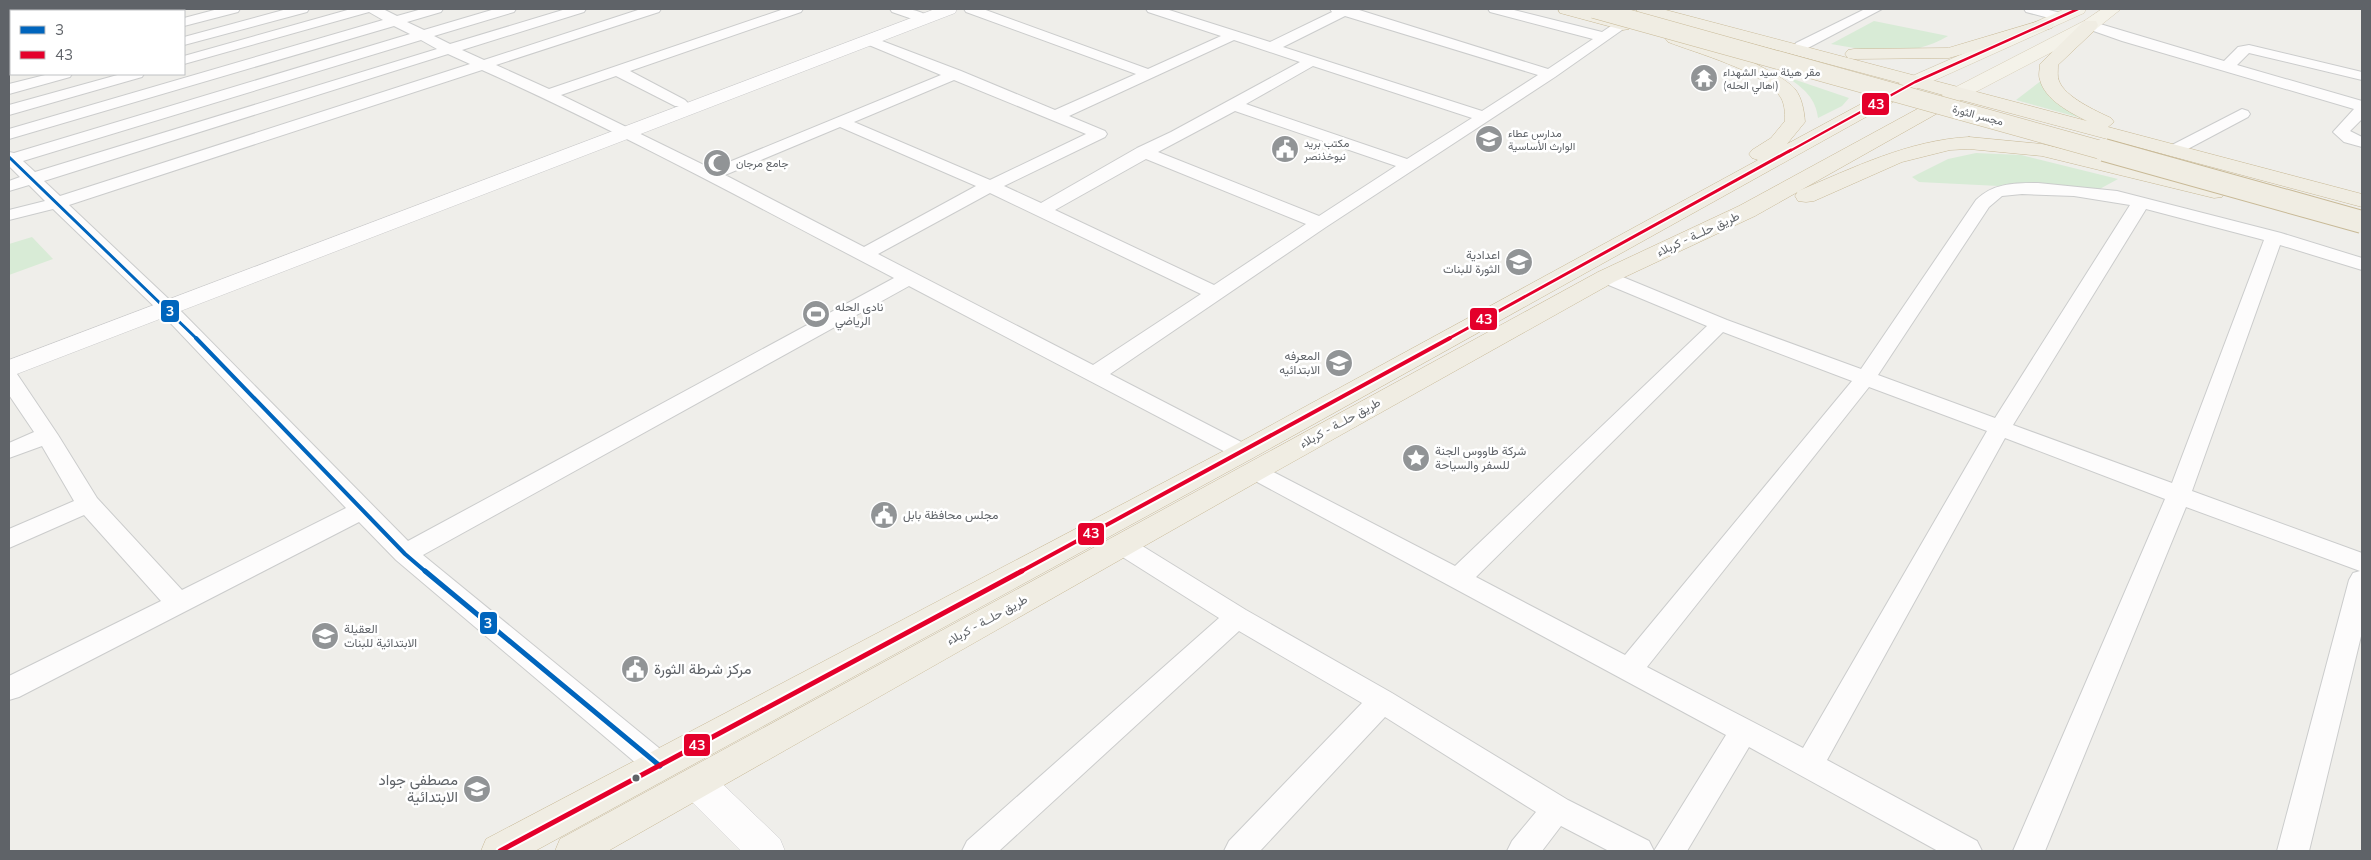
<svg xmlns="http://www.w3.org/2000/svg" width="2371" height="860" font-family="Mulish,Vazirmatn,sans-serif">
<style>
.green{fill:#d8ebd6}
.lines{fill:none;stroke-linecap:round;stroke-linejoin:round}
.street-casing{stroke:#cbcccc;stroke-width:2}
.secondary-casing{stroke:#cacacb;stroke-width:1}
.primary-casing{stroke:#d7ceb8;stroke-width:1}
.highway-casing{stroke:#c8b996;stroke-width:1}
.street{fill:#fdfcfc;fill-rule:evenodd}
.secondary{fill:#fdfcfc;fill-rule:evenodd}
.primary{fill:#f4f2e9;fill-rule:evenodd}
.highway{fill:#f0ede3;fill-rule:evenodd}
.highway-bridge-far1-casing{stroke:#c8b996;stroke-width:19;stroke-linecap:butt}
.highway-bridge-casing{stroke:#c8b996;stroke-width:24;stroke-linecap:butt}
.highway-bridge-far1{stroke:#f0ede3;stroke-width:18}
.highway-bridge{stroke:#f0ede3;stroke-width:22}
.bus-1-far2-casing{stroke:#fff;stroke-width:6}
.bus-1-far1-casing{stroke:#fff;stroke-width:8}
.bus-1-casing{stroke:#fff;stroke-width:9}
.bus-2-far3-casing{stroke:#fff;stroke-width:5}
.bus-2-far2-casing{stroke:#fff;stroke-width:6}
.bus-2-far1-casing{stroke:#fff;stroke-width:8}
.bus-2-casing{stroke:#fff;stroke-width:9}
.bus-1-far2{stroke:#0065bd;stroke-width:3}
.bus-1-far1{stroke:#0065bd;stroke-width:4}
.bus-1{stroke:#0065bd;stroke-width:5}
.bus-2-far3{stroke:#e4002b;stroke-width:2.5}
.bus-2-far2{stroke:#e4002b;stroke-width:3}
.bus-2-far1{stroke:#e4002b;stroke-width:4}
.bus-2{stroke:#e4002b;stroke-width:5}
.bus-dot{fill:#5f6368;stroke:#fff;stroke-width:2}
.labels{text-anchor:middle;stroke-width:5;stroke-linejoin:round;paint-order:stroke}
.far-poi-label{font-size:11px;fill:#5f6368;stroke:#fff;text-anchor:start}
.far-street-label{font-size:11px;fill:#5f6368;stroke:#fff}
.street-label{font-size:12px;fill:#5f6368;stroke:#fff}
.poi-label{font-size:12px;fill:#5f6368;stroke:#fff;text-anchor:start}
.near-poi-label{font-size:15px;fill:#5f6368;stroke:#fff;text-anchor:start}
.line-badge{stroke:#fff;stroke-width:2}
.badge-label{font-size:14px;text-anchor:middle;font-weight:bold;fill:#fff}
</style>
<rect width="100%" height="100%" fill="#efeeea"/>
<g class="green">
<path d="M1874,21l74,15c-35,22 -78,15 -117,8z"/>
<path d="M1788,78l8,2 53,18 -7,8 -24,12c-2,-19 -14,-30 -30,-40z"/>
<polygon points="2042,80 2092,121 2016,100"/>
<polygon points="1976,153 2021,155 2118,179 2096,191 1919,182 1912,177 1948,159"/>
<polygon points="32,237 53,259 9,275 9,244"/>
</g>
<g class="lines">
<g class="street-casing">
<g id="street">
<polygon points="9,9 30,9 28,11 11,11 11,15 9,14"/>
<polygon points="76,9 98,9 96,11 74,11"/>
<polygon points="101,9 117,9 119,11 103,11"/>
<polygon points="144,9 166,9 164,11 142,11"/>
<polygon points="218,9 240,9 238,12 184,26 184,18"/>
<polygon points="287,9 309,9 307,12 184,45 184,37"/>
<path d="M351,9h32l14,7 25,-7h21l-2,3 -34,10 17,8 71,-21h21l-2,3 -80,24 16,8 116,-35h20l-2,3 -122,38 22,10 157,-51h20l-2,3 -163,53 53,24 235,-80h19l-2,3 -171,59 55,29 3,3 -3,3h-10l-59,-30 -55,19 151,74 229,-94 -77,-32 -2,-3 2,-3 5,-1 92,35 94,39 81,-36 -170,-62 -2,-3h19l165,60 73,-33 -73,-24 -2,-3h20l104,33 62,-30 -2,-3h26l192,60 45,-30 -103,-27 -2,-3h22l92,23 15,-10h10l2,3 -74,52 -229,150 -216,147 141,73 3,5 -3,5 -8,2 -8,-2 -326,-171 -486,269 247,202 5,9 -5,9 -10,3 -10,-3 -254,-215 -37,-38 -340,175 -10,3v-24l152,-75 -77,-86 -75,33v-19l65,-28 -32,-55 -33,12v-15l25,-11 -25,-37v-22l8,1 41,61 39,63 85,92 164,-82 -186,-196 -107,-103 -44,11v-10l36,-9 -16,-16 -20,6v-10l11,-4 -11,-11v-14l5,1 396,-119 -16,-8 -385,113v-10l374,-109 -14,-8 -185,52v-8zM1345,16l193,59 -56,36 -199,-64zM421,40l16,9 -402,123 -12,-11zM1234,40l66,22 -129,70 -34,16 -96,55 -37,-17 101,-49 2,-3 -2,-3 -36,-15zM448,54l22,10 -410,132 -16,-15zM1313,66l159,52 -65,41 -161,-55zM482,70c140,63 276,137 412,208l-486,263 -234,-237 -105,-99zM954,80l132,54 -96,46 -136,-58zM1235,111l161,55 -77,50 -161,-64zM840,127l136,59 -112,61 -139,-72zM1146,159l160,65 -92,61 -159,-75zM990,193l211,101 -108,71 -215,-111z"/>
<path d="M890,9c13,-1 32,0 41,10l-7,4 -32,-11z"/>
<polygon points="1865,9 1882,9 1806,49 1801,50 1794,46 1796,43"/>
<polygon points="2024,9 2045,9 2065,14 2067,17 2060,21 2026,12"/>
<polygon points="2090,21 2224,61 2238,47 2249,45 2362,72 2362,80 2249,53 2237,65 2362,101 2362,119 2350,131 2362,137 2362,147 2344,142 2333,132 2354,109 2122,41 2085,28 2083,25 2085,22"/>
<rect x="9" y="25" width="2" height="8"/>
<rect x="9" y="43" width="2" height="9"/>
<rect x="9" y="64" width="2" height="8"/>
<polygon points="49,74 72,74 70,77 9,94 9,84"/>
<polygon points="121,74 144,74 142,77 9,115 9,105"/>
<polygon points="2242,109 2248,111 2250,114 2248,117 2184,151 2172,151 2170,148 2172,145"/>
<path d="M2038,183l79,8 164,42 81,25v12l-82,-25 -88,246 170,62v79l-53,219h-32l72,-271 4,-7 7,-2 -174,-64 -141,344h-32l152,-352 -160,-61 -178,322 150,81 5,10h-44l-189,-104 -62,104h-33l72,-116 -480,-259 -4,-5 4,-5 8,-3 8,3 193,100 252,-240 -108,-45 -3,-4 3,-4 7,-2 7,2 114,47 134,49 115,-169c17,-17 39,-17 62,-17zM2022,194l52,2 56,9 -135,213 -117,-43 111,-168 13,-11zM2146,209l118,31 -92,243 -159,-58zM1723,332l129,49 -227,274 -149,-78zM1869,387l118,44 -184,317 -156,-81z"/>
<polygon points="1122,536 1131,539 1246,610 1392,693 1568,800 1649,841 1654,851 1609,851 1561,826 1542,851 1507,851 1512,841 1536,812 1385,717 1260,851 1224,851 1229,841 1362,703 1239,631 999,851 962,851 967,841 1219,618 1113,551 1110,545 1113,539"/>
</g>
</g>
<g class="secondary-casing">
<g id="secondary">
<polygon points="935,9 957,9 955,13 9,377 9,360"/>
<polygon points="697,768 710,772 780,839 785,851 741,851 684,794 679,783 684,772"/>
</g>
</g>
<g class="primary-casing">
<g id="primary">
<polygon points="2065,9 2086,9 2084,13 1922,86 1908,86 1906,82 1908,78"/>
<polygon points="2102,9 2121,9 2096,29 1964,98 1950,98 1948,94 1950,90 2084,21"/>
</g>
</g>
<g class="highway-casing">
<g id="highway">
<polygon points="1558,9 1584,9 1629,21 1631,25 1629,29 1623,30 1560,13"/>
<path d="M1636,9h26l425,112c-16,-8 -42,-21 -47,-41 -2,-5 0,-11 0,-16l44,-43h12l2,4 -2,4 -38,36c0,6 -1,11 1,16 6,16 37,30 52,37l3,4 -6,5 254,67v13l-401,-107 -206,116 -141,66 -350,196 -656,373h-53l5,-12 1038,-567 141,-66 204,-111 -25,-7 -665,370 -718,393h-54l5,-12 747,-393 525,-286 -6,-2 -3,-4 3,-4 19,-12 14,-17c0,-8 0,-19 -6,-26 -17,-24 -83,-42 -111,-53l-3,-4 3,-4c19,-5 113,38 127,55 7,9 9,21 10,33l-18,22 113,-61 -262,-70z"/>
<polygon points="2046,19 2052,20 2054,24 2052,28 1949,58 1854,59 1848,58 1845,54 1848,50 1854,49 1948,48"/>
<path d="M1969,137l73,7 180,43 3,5 -3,5 -8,1 -172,-42 -73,-7 -19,1 -48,12 -88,39 -8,1 -8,-1 -3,-5 3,-5c55,-23 111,-51 171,-54z"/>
</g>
</g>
<use href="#street" class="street"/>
<use href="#secondary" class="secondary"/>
<use href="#primary" class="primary"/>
<use href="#highway" class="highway"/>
<g class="highway-bridge-far1-casing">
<polyline id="highway-bridge-far1" points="1594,9 2108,152"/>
</g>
<g class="highway-bridge-casing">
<polyline id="highway-bridge" points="2104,150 2362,222"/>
</g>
<use href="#highway-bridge-far1" class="highway-bridge-far1"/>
<use href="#highway-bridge" class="highway-bridge"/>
<g class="bus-1-far2-casing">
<polyline id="bus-1-far2" points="9,157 197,339"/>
</g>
<g class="bus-1-far1-casing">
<polyline id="bus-1-far1" points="196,338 405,554 426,572"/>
</g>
<g class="bus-1-casing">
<polyline id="bus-1" points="425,571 660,766"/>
</g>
<g class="bus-2-far3-casing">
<polyline id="bus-2-far3" points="1788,152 1915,82 2078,9"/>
</g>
<g class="bus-2-far2-casing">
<polyline id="bus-2-far2" points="1448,339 1791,150"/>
</g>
<g class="bus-2-far1-casing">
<polyline id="bus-2-far1" points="1020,572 1450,338"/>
</g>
<g class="bus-2-casing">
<polyline id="bus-2" points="500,851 1022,571"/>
</g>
<use href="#bus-1-far2" class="bus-1-far2"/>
<use href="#bus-1-far1" class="bus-1-far1"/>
<use href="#bus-1" class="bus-1"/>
<use href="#bus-2-far3" class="bus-2-far3"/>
<use href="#bus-2-far2" class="bus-2-far2"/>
<use href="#bus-2-far1" class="bus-2-far1"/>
<use href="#bus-2" class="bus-2"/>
</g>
<defs>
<g id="temple-disc" transform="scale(1.4375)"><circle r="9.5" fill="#919496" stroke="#fff"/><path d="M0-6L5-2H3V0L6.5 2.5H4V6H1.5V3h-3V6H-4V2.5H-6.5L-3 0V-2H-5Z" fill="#fff"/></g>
<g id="school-disc" transform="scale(1.4375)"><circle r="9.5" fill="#919496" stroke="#fff"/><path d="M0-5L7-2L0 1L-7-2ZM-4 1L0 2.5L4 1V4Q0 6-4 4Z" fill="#fff"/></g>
<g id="civic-disc" transform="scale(1.4375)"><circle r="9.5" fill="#919496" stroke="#fff"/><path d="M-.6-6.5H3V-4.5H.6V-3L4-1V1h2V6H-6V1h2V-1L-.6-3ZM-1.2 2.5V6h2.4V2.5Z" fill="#fff"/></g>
<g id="mosque-disc" transform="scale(1.4375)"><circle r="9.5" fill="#919496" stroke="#fff"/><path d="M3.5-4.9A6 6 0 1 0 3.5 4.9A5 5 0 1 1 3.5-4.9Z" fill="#fff"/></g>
<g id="stadium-disc" transform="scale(1.4375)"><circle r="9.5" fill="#919496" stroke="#fff"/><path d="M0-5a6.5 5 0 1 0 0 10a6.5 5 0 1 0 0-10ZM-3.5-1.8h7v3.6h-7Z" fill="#fff"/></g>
<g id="sight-disc" transform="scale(1.4375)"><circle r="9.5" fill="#919496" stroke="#fff"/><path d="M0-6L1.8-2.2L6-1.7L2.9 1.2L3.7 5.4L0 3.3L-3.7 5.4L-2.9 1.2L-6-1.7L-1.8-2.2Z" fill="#fff"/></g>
</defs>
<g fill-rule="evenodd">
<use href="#temple-disc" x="1704" y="78"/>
<use href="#school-disc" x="1489" y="139"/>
<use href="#civic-disc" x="1285" y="149"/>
<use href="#mosque-disc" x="717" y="163"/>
<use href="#school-disc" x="1519" y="262"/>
<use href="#stadium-disc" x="816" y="314"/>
<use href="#school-disc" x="1339" y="363"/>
<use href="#sight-disc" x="1416" y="458"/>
<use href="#civic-disc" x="884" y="515"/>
<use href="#school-disc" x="325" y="636"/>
<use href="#civic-disc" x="635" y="669"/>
<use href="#school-disc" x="477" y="789"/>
</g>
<circle class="bus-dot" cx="636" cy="778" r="4.5"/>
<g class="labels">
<g class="far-poi-label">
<text x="1723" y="76">مقر هيئة سيد الشهداء<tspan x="1723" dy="13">(اهالي الحله)</tspan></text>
<text x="1508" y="137">مدارس عطاء<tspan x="1508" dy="13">الوارث الأساسية</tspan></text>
<text x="1304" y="147">مكتب بريد<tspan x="1304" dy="13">نبوخذنصر</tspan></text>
<text x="736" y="167">جامع مرجان</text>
</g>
<g class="far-street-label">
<text transform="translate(1978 115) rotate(15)" y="4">مجسر الثورة</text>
</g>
<g class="street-label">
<text transform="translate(1698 234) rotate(-25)" y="4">طريق حلــة - كربلاء</text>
<text transform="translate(1340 423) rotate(-29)" y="4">طريق حلــة - كربلاء</text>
<text transform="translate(987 620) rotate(-29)" y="4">طريق حلــة - كربلاء</text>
</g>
<g class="poi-label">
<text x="1500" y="259" text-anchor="end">اعدادية<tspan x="1500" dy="14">الثورة للبنات</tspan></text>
<text x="835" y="311">نادي الحله<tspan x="835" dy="14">الرياضي</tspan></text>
<text x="1320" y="360" text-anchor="end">المعرفه<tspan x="1320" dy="14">الابتدائيه</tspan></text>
<text x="1435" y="455">شركة طاووس الجنة<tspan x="1435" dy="14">للسفر والسياحة</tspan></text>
<text x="903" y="519">مجلس محافظة بابل</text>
<text x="344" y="633">العقيلة<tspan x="344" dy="14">الابتدائية للبنات</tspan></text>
</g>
<g class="near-poi-label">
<text x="654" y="674">مركز شرطة الثورة</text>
<text x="458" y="785" text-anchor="end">مصطفى جواد<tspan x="458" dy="17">الابتدائية</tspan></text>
</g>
</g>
<g class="line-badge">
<rect x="1861" y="92" width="29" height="24" rx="5" fill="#e4002b"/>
<rect x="160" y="299" width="20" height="24" rx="5" fill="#0065bd"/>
<rect x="1469" y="307" width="29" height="24" rx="5" fill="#e4002b"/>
<rect x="1077" y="522" width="28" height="24" rx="5" fill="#e4002b"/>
<rect x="479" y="611" width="19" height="24" rx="5" fill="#0065bd"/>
<rect x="683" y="733" width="28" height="24" rx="5" fill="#e4002b"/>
</g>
<g class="badge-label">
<text x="1876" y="109">43</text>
<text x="170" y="316">3</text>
<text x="1484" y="324">43</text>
<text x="1091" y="538">43</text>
<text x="488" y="628">3</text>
<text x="697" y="750">43</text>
</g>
<rect width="2371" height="860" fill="none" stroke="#5f6368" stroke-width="20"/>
<rect x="10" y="10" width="175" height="65" fill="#ffffff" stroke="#bfc1c3"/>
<rect x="20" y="26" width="25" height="8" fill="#0065bd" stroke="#bfc1c3"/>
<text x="55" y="35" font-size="15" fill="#5f6368">3</text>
<rect x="20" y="51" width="25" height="8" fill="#e4002b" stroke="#bfc1c3"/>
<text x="55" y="60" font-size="15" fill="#5f6368">43</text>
</svg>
